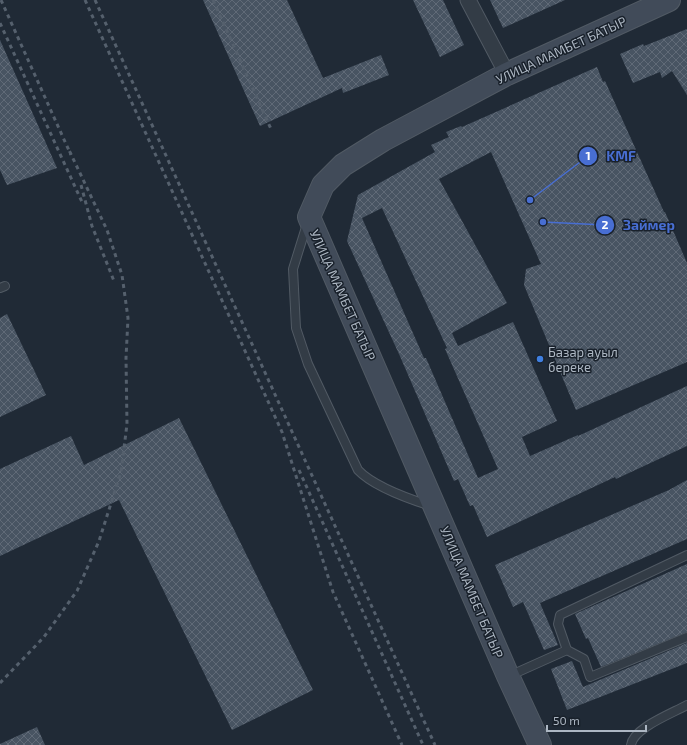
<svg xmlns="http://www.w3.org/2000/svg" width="687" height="745" font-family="'Exo 2',sans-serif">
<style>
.building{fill:url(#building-cross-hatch);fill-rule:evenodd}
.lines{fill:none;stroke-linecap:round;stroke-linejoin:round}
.service-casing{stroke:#515a64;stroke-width:10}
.minor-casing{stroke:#515a64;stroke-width:17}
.secondary-casing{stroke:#515a64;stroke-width:24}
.service{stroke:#333c46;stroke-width:8}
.minor{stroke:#333c46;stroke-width:15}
.secondary{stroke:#414b59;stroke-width:22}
.rail{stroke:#55606d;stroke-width:3;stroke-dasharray:4 4;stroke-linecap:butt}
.shop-dot{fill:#3f7fe0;stroke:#19212b;stroke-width:1.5}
.labels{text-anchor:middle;stroke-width:3;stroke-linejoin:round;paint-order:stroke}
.street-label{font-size:13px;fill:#adb7c3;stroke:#19212b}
.poi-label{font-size:13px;fill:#adb7c3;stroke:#19212b;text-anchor:start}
.leader{fill:none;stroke:#486ed2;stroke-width:1.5}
.callout-dot{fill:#486ed2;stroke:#19212b;stroke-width:1.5}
.mark-label{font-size:12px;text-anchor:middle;font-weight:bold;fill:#fff}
.callout-label{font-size:14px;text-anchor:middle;font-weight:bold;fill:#486ed2;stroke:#19212b;stroke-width:3;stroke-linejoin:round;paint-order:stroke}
</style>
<defs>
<pattern id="building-cross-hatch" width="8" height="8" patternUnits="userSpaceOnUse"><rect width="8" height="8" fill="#485462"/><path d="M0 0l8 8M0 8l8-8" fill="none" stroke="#606a77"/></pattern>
</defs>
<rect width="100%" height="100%" fill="#202a36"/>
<g class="building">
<polygon points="203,0 287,0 323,78 381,55 389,75 343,93 342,88 260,126"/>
<polygon points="413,0 443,0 464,45 440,57"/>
<polygon points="490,0 565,0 503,28"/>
<polygon points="687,29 687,95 672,71 662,78 660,72 633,83 620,54 643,44 644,46"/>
<polygon points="0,40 57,168 7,185 0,170"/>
<path d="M597,67l6,15 2,-1 59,131h1l22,51v99l-111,48 -52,-125 2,-16 15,-5 -50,-112 -52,27 68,124 -55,30 6,13 55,-24 44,99 -35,16 8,19 48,-21v1l109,-50v60l-71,33 -1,-2 -128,60 -14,-32 -3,1 -12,-27 -4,2 -55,-127 -52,-113 11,-46 77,-43 -4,-7 18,-8 -3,-5 15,-6 1,1zM382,208l65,140 -2,1 53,120 -20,9 -52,-120h-2l-62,-140z"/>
<polygon points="7,314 46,395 0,417 0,318"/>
<polygon points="179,418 313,690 232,730 119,500 0,556 0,469 71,436 84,465"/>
<polygon points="687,480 687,539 540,603 558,645 544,650 523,602 513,607 495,565 669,490"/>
<polygon points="687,564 687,632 601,667 588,638 586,639 575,614"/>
<polygon points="687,643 687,663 567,710 551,669 572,661 583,687"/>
<polygon points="37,727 45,745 0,745 0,744"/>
</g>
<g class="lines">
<g class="service-casing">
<g id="service">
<path d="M307,224l-14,45 3,59 12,36 50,106c16,17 51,29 73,36"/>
<polyline points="0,288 5,286"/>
<polyline points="687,555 560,615 558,624 567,650 584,659 590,677 687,637"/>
<polyline points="509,676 567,650"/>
<path d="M631,745c2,-17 42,-32 56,-40"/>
</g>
</g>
<g class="minor-casing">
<polyline id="minor" points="468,0 507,74"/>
</g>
<g class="secondary-casing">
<polyline id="secondary" points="540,745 508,676 309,217 323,185 343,165 383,140 507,74 669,0"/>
</g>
<use href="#service" class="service"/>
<use href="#minor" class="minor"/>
<use href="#secondary" class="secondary"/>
<g class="rail">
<polyline points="1,0 71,155"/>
<polyline points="85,0 282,432 333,592 402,745"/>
<polyline points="95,0 435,745"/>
<polyline points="213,0 271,129"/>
<polyline points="0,23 82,202"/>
<polyline points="81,185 92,226 114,281"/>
<polyline points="299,470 423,745"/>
<polyline points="0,683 44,637 77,591 99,541 121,472 127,424 126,358 128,318 122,275 107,230 69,150"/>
</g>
</g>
<circle class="shop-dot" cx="540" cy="359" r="4"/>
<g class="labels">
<g class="street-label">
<text transform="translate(561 50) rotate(-25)" y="5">УЛИЦА МАМБЕТ БАТЫР</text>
<text transform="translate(343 295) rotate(66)" y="5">УЛИЦА МАМБЕТ БАТЫР</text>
<text transform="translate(472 592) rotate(67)" y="5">УЛИЦА МАМБЕТ БАТЫР</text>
</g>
<g class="poi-label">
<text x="548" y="357">Базар ауыл<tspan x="548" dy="15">береке</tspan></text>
</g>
</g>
<path class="leader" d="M530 200L588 156M543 222L605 225"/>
<g class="callout-dot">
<circle cx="530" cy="200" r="4"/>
<circle cx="543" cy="222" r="4"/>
<circle cx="588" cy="156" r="10"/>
<circle cx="605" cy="225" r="10"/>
</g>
<g class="mark-label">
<text x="588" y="160">1</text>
<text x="605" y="229">2</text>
</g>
<g class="callout-label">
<text x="621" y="161">KMF</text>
<text x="649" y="230">Займер</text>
</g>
<path d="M547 725v6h99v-6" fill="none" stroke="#adb7c3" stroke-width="2"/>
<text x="553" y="725" font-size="12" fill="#adb7c3" stroke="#19212b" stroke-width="3" paint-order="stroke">50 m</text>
</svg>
